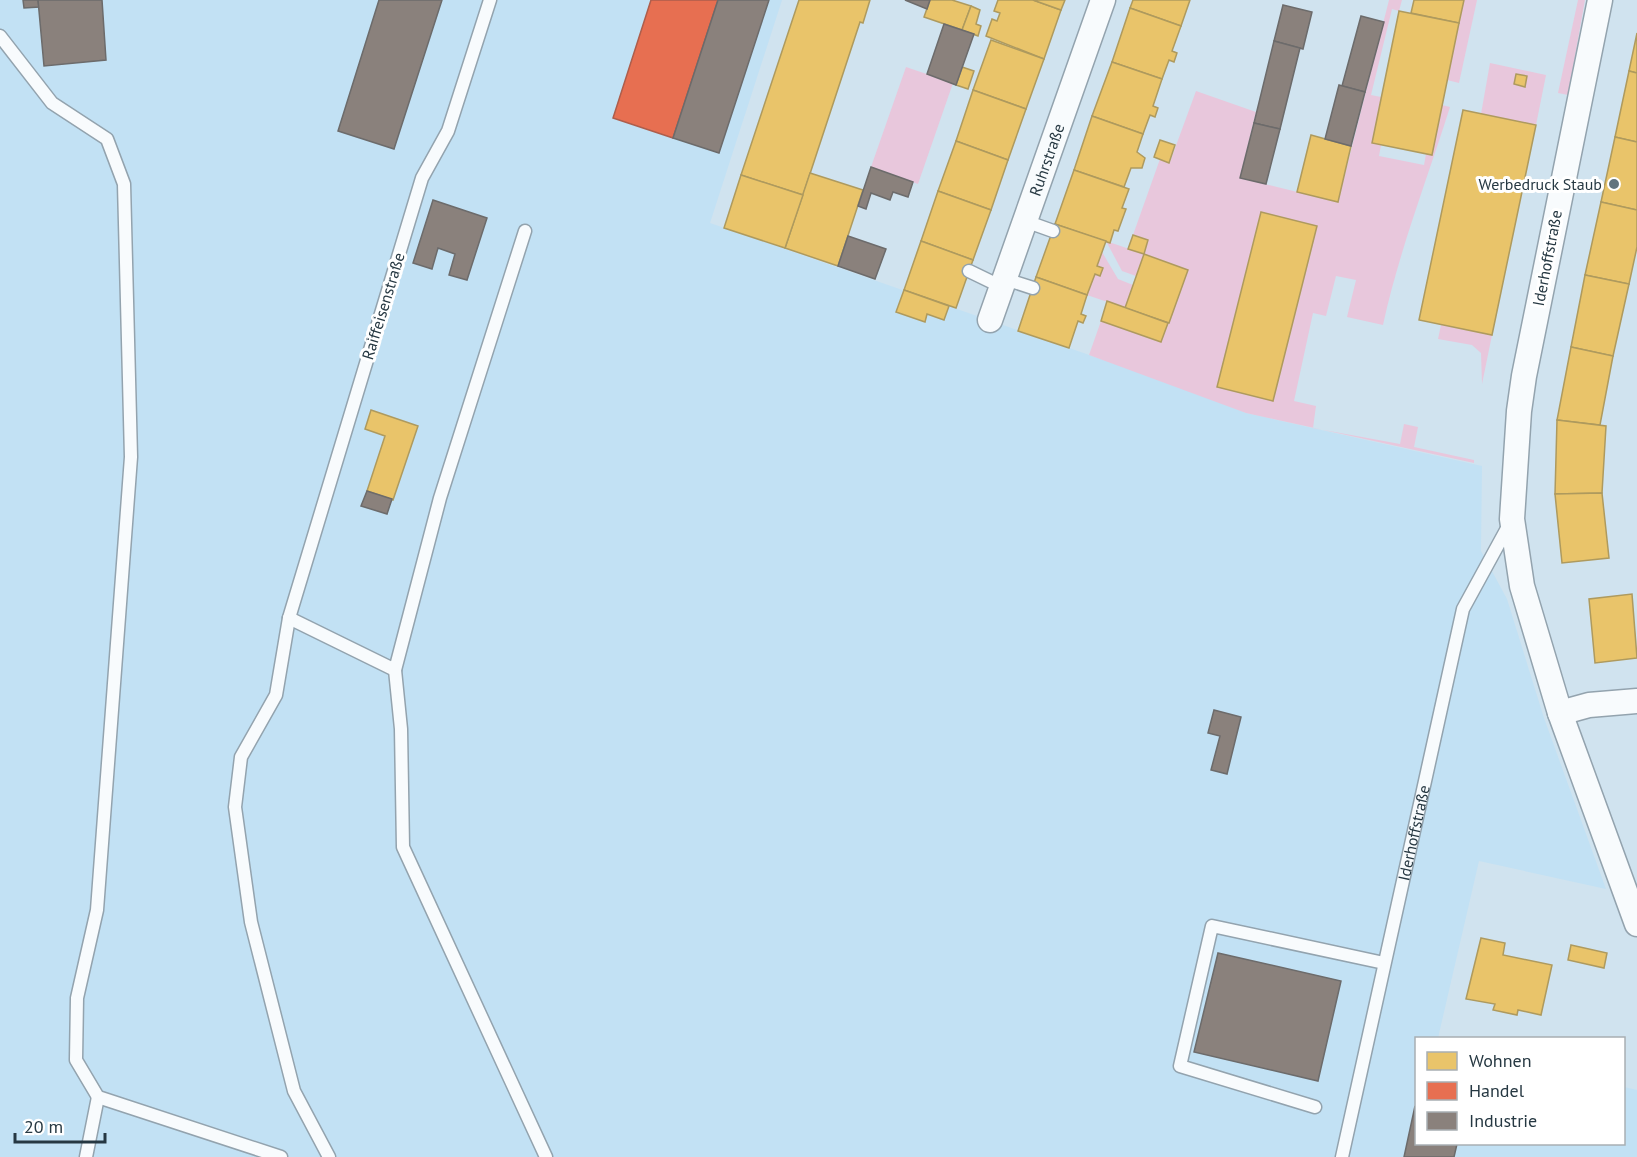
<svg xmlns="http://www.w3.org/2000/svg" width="1637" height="1157" font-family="'PT Sans',sans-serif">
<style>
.built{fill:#c2e1f4}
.green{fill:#e8c7dc;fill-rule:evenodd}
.homes{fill:#e9c46a;stroke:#ae9a5e;stroke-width:1.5}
.shops{fill:#e76f51;stroke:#ad5e4c;stroke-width:1.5}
.industry{fill:#8a817c;stroke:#6c6b6b;stroke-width:1.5}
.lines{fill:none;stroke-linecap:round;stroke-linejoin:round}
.service-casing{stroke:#93a3ae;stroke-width:15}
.minor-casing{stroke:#93a3ae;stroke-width:27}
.service{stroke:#f8fbfd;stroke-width:12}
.minor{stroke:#f8fbfd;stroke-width:24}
.poi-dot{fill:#62747f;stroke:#fff;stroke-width:2}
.labels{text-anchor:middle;stroke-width:6;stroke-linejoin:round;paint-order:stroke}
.street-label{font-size:16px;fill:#263842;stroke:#fff}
.poi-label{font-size:16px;fill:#263842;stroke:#fff;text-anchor:end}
</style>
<rect width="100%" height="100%" fill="#d0e3ef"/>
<polygon class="built" points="0,0 782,0 710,223 1184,388 1246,413 1482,466 1481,551 1507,599 1544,718 1606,889 1479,861 1438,1038 1416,1038 1416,1144 1624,1144 1624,1087 1637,1090 1637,1157 0,1157"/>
<g class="green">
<path d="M1389,0h13l-3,11 -7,-2 -21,86 10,2 -8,46 8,2 -2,11 45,9 2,-11 6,1 10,-50 8,2c-23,73 -51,144 -67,218l-36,-8 9,-37 -20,-4 -10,40 -13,-3 -19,88 22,5 -3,22 87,16 4,-20 14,3 -4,20 60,13v3l-228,-50 -157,-58 12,-34 59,21 28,-72 -44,-15 -8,21 -14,-5 -16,-30 38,13 4,-14 -15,-5 27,-76 10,3 26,-71 60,21 -16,66 98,24zM1261,212l56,14 -45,175 -54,-14z"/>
<polygon points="1464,0 1477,0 1459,83 1447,80"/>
<polygon points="1578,0 1585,0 1568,95 1558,93"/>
<polygon points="1490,63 1546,75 1536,125 1481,114"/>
<polygon points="906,67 953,83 918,184 871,167"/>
<polygon points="1102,252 1118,279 1133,285 1125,308 1087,295 1095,274 1103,268 1097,266"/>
<polygon points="1441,325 1492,335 1482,384 1481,353 1472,345 1438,339"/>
</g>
<g class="homes">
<polygon points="799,0 870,0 863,23 860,22 803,195 741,175"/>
<polygon points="930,0 952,0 971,6 962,30 924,17"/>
<polygon points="998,0 1033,0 1061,10 1044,59 986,36 992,19 997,21 1000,13 994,11"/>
<polygon points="1033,0 1065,0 1061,10"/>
<polygon points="1133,0 1190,0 1181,26 1130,8"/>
<polygon points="1414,0 1464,0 1459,23 1411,13"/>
<polygon points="971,6 980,10 976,24 981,26 978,36 962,30"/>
<polygon points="1130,8 1181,26 1172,51 1177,53 1174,62 1169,60 1162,79 1112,62"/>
<polygon points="1399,11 1459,23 1432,155 1372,143"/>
<polygon points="1637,33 1637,73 1629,71"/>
<polygon points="991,40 1044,59 1026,109 973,90"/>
<polygon points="1112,62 1162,79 1153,106 1158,108 1155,117 1150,115 1143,134 1092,116"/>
<polygon points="962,67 974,71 968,89 956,85"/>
<polygon points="1629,71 1637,73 1637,142 1615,137"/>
<polygon points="1516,74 1527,76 1525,87 1514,84"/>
<polygon points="973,90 1026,109 1008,160 956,141"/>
<polygon points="1463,110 1536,125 1492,335 1419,320"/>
<polygon points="1092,116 1143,134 1137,152 1145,158 1142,168 1131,168 1124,187 1074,170"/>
<polygon points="1311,135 1351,146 1338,202 1297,192"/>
<polygon points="1615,137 1637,142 1637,210 1601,202"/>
<polygon points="1160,140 1175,145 1169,163 1154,157"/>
<polygon points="956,141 1008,160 991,210 938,191"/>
<polygon points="1074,170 1129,189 1122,208 1126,209 1118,231 1114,230 1110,243 1055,224"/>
<polygon points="810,173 863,190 838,266 785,248"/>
<polygon points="741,175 803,195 785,248 724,228"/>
<polygon points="938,191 991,210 973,260 921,241"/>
<polygon points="1601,202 1637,210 1637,247 1629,284 1585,275"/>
<polygon points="1261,212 1317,226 1273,401 1217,387"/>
<polygon points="1055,224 1106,241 1097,266 1103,268 1100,276 1095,274 1087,295 1036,277"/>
<polygon points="1133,235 1148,240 1144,254 1128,249"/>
<polygon points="921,241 973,260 956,308 904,290"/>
<polygon points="1144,254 1188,270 1169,323 1125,308"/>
<polygon points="1585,275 1629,284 1613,356 1571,347"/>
<polygon points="1036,277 1087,295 1081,314 1086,316 1083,323 1078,321 1069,348 1018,331"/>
<polygon points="904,290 949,306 944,320 927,314 925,322 896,312"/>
<polygon points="1107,301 1168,323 1161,342 1101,321"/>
<polygon points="1571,347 1613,356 1600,425 1557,420"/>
<polygon points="371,410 418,426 393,500 367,491 385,436 365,429"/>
<polygon points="1557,420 1606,426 1602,493 1555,494"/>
<polygon points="1602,493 1609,558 1562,563 1555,494"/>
<polygon points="1632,594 1637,658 1595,663 1589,599"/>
<polygon points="1481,938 1505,943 1503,955 1552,965 1541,1015 1518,1010 1517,1015 1493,1010 1495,1004 1466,999"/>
<polygon points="1571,945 1607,953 1604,968 1568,960"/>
</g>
<polygon class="shops" points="651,0 718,0 673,138 613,118"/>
<g class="industry">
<polygon points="23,0 38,0 39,7 24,8"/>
<polygon points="38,0 102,0 106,60 44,66"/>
<polygon points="379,0 442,0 394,149 338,131"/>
<polygon points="718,0 769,0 719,153 673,138"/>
<polygon points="905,0 930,0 927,9"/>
<polygon points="1283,5 1312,12 1303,49 1274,41"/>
<polygon points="1361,16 1384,22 1365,92 1342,86"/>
<polygon points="944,24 974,34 956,85 927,74"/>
<polygon points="1274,41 1300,48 1280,129 1254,123"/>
<polygon points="1339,85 1365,92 1351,146 1325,139"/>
<polygon points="1254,123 1280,129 1266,184 1240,178"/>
<polygon points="871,167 913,182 908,197 893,192 890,200 871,193 866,209 858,206"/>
<polygon points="433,200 487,218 467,280 449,275 455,254 438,248 432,269 413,263"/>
<polygon points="848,236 886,249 875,279 838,266"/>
<polygon points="367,491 392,499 387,514 361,506"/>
<polygon points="1214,710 1241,717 1227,774 1211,770 1220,736 1208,733"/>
<polygon points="1218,953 1341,981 1318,1081 1194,1052"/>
<polygon points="1415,1106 1416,1144 1457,1144 1454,1157 1404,1157"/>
</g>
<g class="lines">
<g class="service-casing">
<g id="service">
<polyline points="0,36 52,103 107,139 124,184 131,457 97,910 77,998 76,1060 98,1097 281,1157"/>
<polyline points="1025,221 1053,231"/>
<polyline points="969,271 1002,287"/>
<polyline points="1005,279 1033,288"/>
<polyline points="289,618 395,670 440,498 525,231"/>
<polyline points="395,670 401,729 403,847 546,1157"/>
<polyline points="1315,1107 1180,1066 1212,926 1384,963"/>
<polyline points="86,1157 98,1097"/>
<polyline points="329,1157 294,1091 251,922 235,807 241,757 276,695 289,618 422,178 448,131 490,0"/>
<path id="s1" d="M1342,1157l121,-548 47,-86"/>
</g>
</g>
<g class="minor-casing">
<g id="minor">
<polyline points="1600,0 1524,376 1519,411 1512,519 1522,586 1560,713 1637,924"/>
<path id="s2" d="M990,320l113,-320"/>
<polyline points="1560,713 1589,705 1637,701"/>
</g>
</g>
<use href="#service" class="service"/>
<use href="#minor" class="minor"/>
</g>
<circle class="poi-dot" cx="1614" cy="184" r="6"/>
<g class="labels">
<g class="street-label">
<text dy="6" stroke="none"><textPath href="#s2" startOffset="170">Ruhrstraße</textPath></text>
<text transform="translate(1547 258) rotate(-79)" y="6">Iderhoffstraße</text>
<text transform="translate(383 306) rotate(-73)" y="6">Raiffeisenstraße</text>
<text dy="6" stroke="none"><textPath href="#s1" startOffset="332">Iderhoffstraße</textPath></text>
</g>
<g class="poi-label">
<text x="1602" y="190">Werbedruck Staub</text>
</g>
</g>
<rect x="1415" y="1037" width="210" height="108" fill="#ffffff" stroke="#a8afb3" stroke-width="1.5"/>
<rect x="1427" y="1052" width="30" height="18" fill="#e9c46a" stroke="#a8afb3" stroke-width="1.5"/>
<text x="1469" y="1067" font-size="18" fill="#263842">Wohnen</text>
<rect x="1427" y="1082" width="30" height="18" fill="#e76f51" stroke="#a8afb3" stroke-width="1.5"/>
<text x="1469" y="1097" font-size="18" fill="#263842">Handel</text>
<rect x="1427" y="1112" width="30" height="18" fill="#8a817c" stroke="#a8afb3" stroke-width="1.5"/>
<text x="1469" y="1127" font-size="18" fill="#263842">Industrie</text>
<path d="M15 1133v9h90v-9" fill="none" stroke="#263842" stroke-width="3"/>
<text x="24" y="1133" font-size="18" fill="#263842" stroke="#ffffff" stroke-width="4.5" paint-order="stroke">20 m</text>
</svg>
